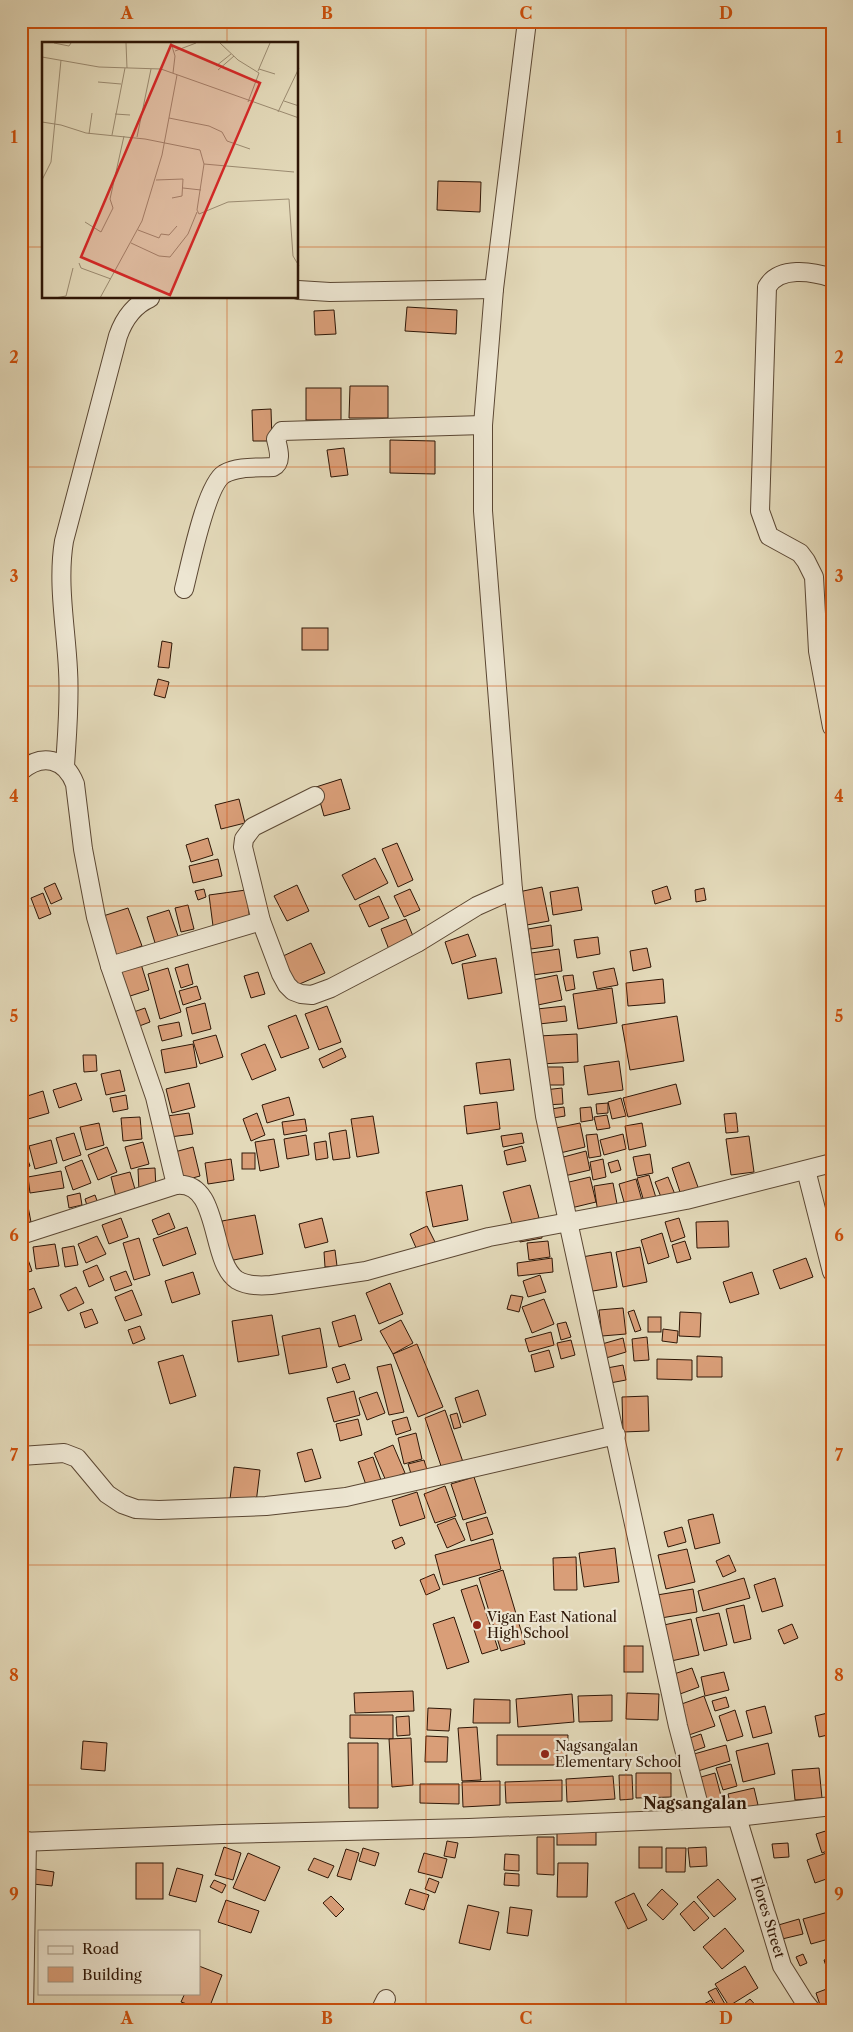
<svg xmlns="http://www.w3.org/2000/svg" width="853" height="2032" font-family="'Libre Caslon Text',serif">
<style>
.building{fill:#d99e78;stroke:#2e1606}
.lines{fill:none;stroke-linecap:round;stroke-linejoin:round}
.minor-casing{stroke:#5b4733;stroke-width:20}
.minor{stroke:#ede6d2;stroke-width:18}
.grid{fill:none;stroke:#cc4f0b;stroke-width:1;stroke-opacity:0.55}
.poi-dot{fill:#8f2418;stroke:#ede6d2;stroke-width:2}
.labels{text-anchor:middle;stroke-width:4.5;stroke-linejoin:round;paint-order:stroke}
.poi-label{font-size:14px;fill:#2e1606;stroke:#ede6d2;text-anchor:start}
.street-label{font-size:14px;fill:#2e1606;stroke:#ede6d2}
.quarter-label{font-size:16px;font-weight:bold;fill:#2e1606;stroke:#ede6d2}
.inset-road{fill:none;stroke:#9b8b71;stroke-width:1}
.view{fill:#d62828;fill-opacity:0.15;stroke:#d62828;stroke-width:2.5}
.inset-edge{fill:none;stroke:#2e1606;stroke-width:2.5}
.neatline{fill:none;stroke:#cc4f0b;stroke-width:2}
.grid-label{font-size:16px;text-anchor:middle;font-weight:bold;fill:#cc4f0b}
</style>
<rect width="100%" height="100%" fill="#e3d9b9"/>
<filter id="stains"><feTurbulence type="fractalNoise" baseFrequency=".004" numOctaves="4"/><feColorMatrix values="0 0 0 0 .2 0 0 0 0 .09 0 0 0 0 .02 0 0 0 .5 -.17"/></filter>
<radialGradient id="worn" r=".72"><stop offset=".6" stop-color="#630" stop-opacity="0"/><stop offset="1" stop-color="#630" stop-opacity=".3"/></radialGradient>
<g class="building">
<polygon points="438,181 481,182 480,212 437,210"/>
<polygon points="407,307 457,310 456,334 405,331"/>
<polygon points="334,310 336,334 315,335 314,311"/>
<polygon points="350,386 388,386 388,418 349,418"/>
<rect x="306" y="388" width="35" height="32"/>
<polygon points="271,409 272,441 253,441 252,410"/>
<polygon points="390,440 435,441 435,474 390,473"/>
<polygon points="344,448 348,475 331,477 327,450"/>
<rect x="302" y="628" width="26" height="22"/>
<polygon points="162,641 172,643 169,668 158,667"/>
<polygon points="158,679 169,682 165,698 154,695"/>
<polygon points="341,779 350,809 324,816 316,787"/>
<polygon points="239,799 245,823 221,829 215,805"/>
<polygon points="208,838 213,855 191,862 186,845"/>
<polygon points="397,843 413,880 398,887 382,849"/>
<polygon points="375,858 388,883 355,900 342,875"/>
<polygon points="218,859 222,876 193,883 189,866"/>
<polygon points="55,883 62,899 51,904 44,888"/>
<polygon points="297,885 309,911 287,921 274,896"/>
<polygon points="667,886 671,899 655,904 652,891"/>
<polygon points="542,887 549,921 521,926 514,893"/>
<polygon points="578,887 582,910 553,915 550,892"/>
<polygon points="704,888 706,900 696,902 695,890"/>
<polygon points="204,889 206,897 198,900 195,891"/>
<polygon points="410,889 420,910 404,917 394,896"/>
<polygon points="246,890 250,921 213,926 209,895"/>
<polygon points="43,893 51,914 39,919 31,898"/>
<polygon points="379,896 389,918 369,927 359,905"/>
<polygon points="188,905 194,929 181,932 175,908"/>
<polygon points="128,908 142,946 114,956 100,917"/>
<polygon points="169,910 179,939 156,946 147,917"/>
<polygon points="406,919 415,941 390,952 381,929"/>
<polygon points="551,925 553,946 531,949 528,929"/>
<polygon points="468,934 476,956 452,964 445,942"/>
<polygon points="598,937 600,954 577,958 574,940"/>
<polygon points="311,943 325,973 295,986 281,957"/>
<polygon points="647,948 651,967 633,971 630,951"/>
<polygon points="559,949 562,971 533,975 531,953"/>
<polygon points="496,958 502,993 468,999 462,964"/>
<polygon points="141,964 149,990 127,997 119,971"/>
<polygon points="188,964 193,984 181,988 175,968"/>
<polygon points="168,968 181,1012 160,1019 148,974"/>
<polygon points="614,968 618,985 597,989 593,972"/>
<polygon points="258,972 265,994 251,998 244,976"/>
<polygon points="557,975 562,1000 533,1006 528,981"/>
<polygon points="573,975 575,989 566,991 563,976"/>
<polygon points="663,979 665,1003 628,1006 626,983"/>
<polygon points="197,986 201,999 183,1005 179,991"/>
<polygon points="612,988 617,1023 578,1029 573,994"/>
<polygon points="205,1003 211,1029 192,1034 186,1008"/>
<polygon points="327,1006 341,1042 319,1050 305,1014"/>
<polygon points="565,1006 567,1021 539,1024 537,1009"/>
<polygon points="145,1008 150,1022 134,1028 128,1014"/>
<polygon points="296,1015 309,1048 281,1058 268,1026"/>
<polygon points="677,1016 684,1061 630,1070 622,1025"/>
<polygon points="179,1022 182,1036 162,1041 158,1026"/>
<polygon points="577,1034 578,1062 540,1064 539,1036"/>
<polygon points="216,1035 223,1057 200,1064 193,1041"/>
<polygon points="193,1044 197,1067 165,1073 161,1050"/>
<polygon points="265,1044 276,1070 252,1080 241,1054"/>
<polygon points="342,1048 346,1057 323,1068 319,1059"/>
<polygon points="83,1055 96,1055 97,1071 84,1072"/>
<polygon points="510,1059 514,1090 480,1094 476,1063"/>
<polygon points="619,1061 623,1090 588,1095 584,1066"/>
<polygon points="541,1067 563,1067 564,1085 542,1085"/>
<polygon points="120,1070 125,1091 106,1095 101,1074"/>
<polygon points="76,1083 82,1100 59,1108 53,1090"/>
<polygon points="189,1083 195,1107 172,1113 166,1089"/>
<polygon points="676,1084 681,1104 628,1117 623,1098"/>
<polygon points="562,1088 563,1104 545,1105 544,1090"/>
<polygon points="43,1091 49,1113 21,1121 21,1098"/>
<polygon points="126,1095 128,1109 113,1112 110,1098"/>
<polygon points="289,1097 294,1115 267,1123 262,1105"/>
<polygon points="621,1098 626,1116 612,1119 608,1102"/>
<polygon points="497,1102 500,1129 467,1134 464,1106"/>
<polygon points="608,1103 608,1113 597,1114 596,1104"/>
<polygon points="564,1107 565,1116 547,1119 545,1110"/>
<polygon points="591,1107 593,1120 581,1122 580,1108"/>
<polygon points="189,1113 193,1134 170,1137 167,1116"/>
<polygon points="257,1113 265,1135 251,1141 243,1119"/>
<polygon points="736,1113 738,1132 726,1133 724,1114"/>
<polygon points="607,1115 610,1128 597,1130 594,1117"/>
<polygon points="373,1116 379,1153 357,1157 351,1119"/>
<polygon points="140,1117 142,1139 123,1141 121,1118"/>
<polygon points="305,1119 307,1131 284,1135 282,1122"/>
<polygon points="99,1123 104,1145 86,1150 80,1127"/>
<polygon points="580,1123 585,1147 556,1154 551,1129"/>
<polygon points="642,1123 646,1146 629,1150 625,1126"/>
<polygon points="346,1130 350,1158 333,1160 329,1133"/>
<polygon points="74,1133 81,1155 63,1161 56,1138"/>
<polygon points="522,1133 524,1143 503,1147 501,1136"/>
<polygon points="597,1134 601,1156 589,1158 586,1135"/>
<polygon points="623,1134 626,1149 604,1155 600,1140"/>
<polygon points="306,1135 309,1155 287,1159 284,1139"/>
<polygon points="749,1136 754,1172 731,1175 726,1139"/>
<polygon points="274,1139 279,1167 260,1171 255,1142"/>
<polygon points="51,1140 57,1163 35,1169 29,1146"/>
<polygon points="326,1141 328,1158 316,1160 314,1143"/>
<polygon points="143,1142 149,1164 131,1169 125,1147"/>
<polygon points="522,1146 526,1161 507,1165 504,1151"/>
<polygon points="107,1147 117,1172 98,1180 88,1155"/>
<polygon points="193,1147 200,1176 178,1182 171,1153"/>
<polygon points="24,1149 30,1166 21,1169 21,1150"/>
<polygon points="586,1151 590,1170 560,1177 556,1159"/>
<rect x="242" y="1153" width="13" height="16"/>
<polygon points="650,1154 653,1173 637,1176 633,1157"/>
<polygon points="231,1159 234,1180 208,1184 205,1163"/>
<polygon points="603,1159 606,1177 593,1180 590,1162"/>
<polygon points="82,1160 91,1183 73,1190 65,1167"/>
<polygon points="618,1160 621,1170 611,1173 608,1163"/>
<polygon points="689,1162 699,1190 681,1195 672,1168"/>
<polygon points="155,1168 156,1190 139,1191 138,1169"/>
<polygon points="61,1171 64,1188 30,1193 28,1177"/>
<polygon points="130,1172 137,1196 117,1201 111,1177"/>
<polygon points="649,1175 657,1201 645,1205 637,1178"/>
<polygon points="590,1177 596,1202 571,1208 565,1183"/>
<polygon points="668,1177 676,1197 663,1202 655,1182"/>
<polygon points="636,1179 643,1204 626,1209 619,1184"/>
<polygon points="613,1183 618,1209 598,1213 594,1186"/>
<polygon points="462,1185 468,1220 433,1227 426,1192"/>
<polygon points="530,1185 539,1218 512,1224 503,1192"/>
<polygon points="80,1193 82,1205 69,1208 67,1196"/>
<polygon points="95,1195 100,1209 89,1212 85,1199"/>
<polygon points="26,1196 31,1222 21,1224 21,1197"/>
<polygon points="169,1213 175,1228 158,1235 152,1220"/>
<polygon points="255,1215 263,1254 229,1261 222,1221"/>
<polygon points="121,1218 128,1237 109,1244 102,1225"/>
<polygon points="322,1218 328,1242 305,1248 299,1224"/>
<polygon points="679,1218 685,1237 671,1242 665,1222"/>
<polygon points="728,1221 729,1247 697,1248 696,1222"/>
<polygon points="427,1226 435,1242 417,1250 410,1234"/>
<polygon points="187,1227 196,1254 163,1266 153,1239"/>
<polygon points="541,1228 542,1238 520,1242 518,1233"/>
<polygon points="662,1233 669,1257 648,1264 641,1240"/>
<polygon points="97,1236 106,1254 86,1263 78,1244"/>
<polygon points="139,1238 150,1275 134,1280 123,1243"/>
<polygon points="548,1241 550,1257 529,1260 527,1243"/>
<polygon points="685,1241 691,1259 677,1263 672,1245"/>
<polygon points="55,1244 59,1266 36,1269 33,1247"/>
<polygon points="74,1246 78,1265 65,1267 62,1248"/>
<polygon points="640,1247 647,1282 623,1287 616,1252"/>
<polygon points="335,1250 337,1266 325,1267 324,1252"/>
<polygon points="25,1251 32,1271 21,1274 21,1252"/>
<polygon points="611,1252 617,1287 587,1292 582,1257"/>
<polygon points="552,1258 553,1272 518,1276 517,1263"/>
<polygon points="806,1258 813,1277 780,1289 773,1270"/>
<polygon points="97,1265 104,1280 89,1287 83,1271"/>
<polygon points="126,1271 132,1285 115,1291 110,1277"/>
<polygon points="193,1272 200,1294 172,1303 165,1281"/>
<polygon points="752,1272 759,1294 730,1303 723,1282"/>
<polygon points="540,1275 546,1292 528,1297 523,1281"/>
<polygon points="390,1283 403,1314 379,1324 366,1293"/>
<polygon points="76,1287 84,1303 68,1311 60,1295"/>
<polygon points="34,1288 42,1308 29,1313 21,1293"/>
<polygon points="132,1290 142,1315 125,1321 115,1297"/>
<polygon points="511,1295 523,1297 519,1312 507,1309"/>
<polygon points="544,1299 554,1324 532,1333 522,1307"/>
<polygon points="623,1308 626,1334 602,1336 599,1310"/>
<polygon points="92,1309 98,1323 85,1328 80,1313"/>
<polygon points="634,1310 641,1330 635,1332 628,1312"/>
<polygon points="680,1312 701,1313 700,1337 679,1336"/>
<polygon points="272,1315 279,1355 238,1362 232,1321"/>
<polygon points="355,1315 362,1340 339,1347 332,1322"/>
<rect x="648" y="1317" width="13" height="15"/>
<polygon points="401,1320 413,1343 393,1354 380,1331"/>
<polygon points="566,1322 571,1337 561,1340 557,1324"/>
<polygon points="140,1326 145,1339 133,1344 128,1330"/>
<polygon points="320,1328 327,1367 289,1374 282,1336"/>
<polygon points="663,1329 678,1331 677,1343 662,1341"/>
<polygon points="551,1332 554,1345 529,1352 525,1339"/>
<polygon points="647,1337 649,1360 634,1361 632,1339"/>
<polygon points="623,1338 626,1352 606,1358 602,1344"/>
<polygon points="571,1340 575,1355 561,1359 557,1343"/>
<polygon points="417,1344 443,1407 418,1417 393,1354"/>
<polygon points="549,1350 554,1367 535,1372 531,1355"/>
<polygon points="183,1355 196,1396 170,1404 158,1362"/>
<polygon points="697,1356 722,1357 722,1377 697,1377"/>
<polygon points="657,1359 692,1360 692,1380 657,1379"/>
<polygon points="345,1364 350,1379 337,1383 332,1368"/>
<polygon points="391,1364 404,1412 389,1415 377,1367"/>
<polygon points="623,1365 626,1380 610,1383 607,1368"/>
<polygon points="478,1390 486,1415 463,1423 455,1398"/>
<polygon points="354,1391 360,1415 334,1422 327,1398"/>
<polygon points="377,1392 385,1413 367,1420 359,1398"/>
<polygon points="648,1396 649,1431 623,1432 622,1397"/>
<polygon points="445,1410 463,1462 442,1469 425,1418"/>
<polygon points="457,1413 461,1427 454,1429 450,1415"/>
<polygon points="407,1417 411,1430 396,1435 392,1421"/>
<polygon points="358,1419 362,1435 340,1441 336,1424"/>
<polygon points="416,1433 422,1459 404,1464 398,1438"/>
<polygon points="393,1445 405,1473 386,1481 374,1453"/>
<polygon points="312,1449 321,1478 305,1482 297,1453"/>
<polygon points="373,1457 381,1480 366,1485 358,1462"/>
<polygon points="424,1460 428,1473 412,1477 408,1464"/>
<polygon points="234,1467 260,1470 256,1503 230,1499"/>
<polygon points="474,1477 486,1513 463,1520 451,1484"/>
<polygon points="445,1486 456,1516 435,1523 424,1494"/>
<polygon points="417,1492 425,1518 400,1526 392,1500"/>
<polygon points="713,1514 720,1543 695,1549 688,1520"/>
<polygon points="487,1517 493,1534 471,1541 466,1523"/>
<polygon points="455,1518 465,1540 447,1548 437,1525"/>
<polygon points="682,1527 686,1542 668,1547 664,1532"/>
<polygon points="402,1537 405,1544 395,1549 392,1541"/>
<polygon points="493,1539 501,1569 443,1585 435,1555"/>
<polygon points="615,1548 619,1582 584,1587 579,1553"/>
<polygon points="687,1549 695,1582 666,1589 658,1555"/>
<polygon points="729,1555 736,1571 723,1577 716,1561"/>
<polygon points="576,1557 577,1590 554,1590 553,1558"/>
<polygon points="503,1570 525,1644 501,1651 479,1578"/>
<polygon points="434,1574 440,1589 426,1595 420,1580"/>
<polygon points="744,1578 750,1598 703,1611 698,1591"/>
<polygon points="775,1578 783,1606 762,1612 754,1585"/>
<polygon points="477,1585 498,1649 482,1654 461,1590"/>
<polygon points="693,1589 697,1612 661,1618 657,1595"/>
<polygon points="744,1605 751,1639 734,1643 726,1609"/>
<polygon points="719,1613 727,1645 704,1651 696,1618"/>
<polygon points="454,1617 469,1662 447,1669 433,1624"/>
<polygon points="691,1619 699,1655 671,1661 664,1625"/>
<polygon points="792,1624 798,1638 784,1644 778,1630"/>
<rect x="624" y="1646" width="19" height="26"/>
<polygon points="692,1668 699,1687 680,1694 674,1674"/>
<polygon points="724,1672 729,1690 705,1696 701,1677"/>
<polygon points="413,1691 414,1711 355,1713 354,1693"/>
<polygon points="627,1693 659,1694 658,1720 626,1719"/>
<polygon points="572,1694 574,1722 518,1727 516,1699"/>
<polygon points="612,1695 612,1721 579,1722 578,1696"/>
<polygon points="704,1696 715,1726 686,1736 676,1706"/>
<polygon points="726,1697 729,1707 715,1711 712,1701"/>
<polygon points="474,1699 510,1700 510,1723 473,1723"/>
<polygon points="765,1706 772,1733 753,1738 746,1711"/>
<polygon points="428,1708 451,1709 449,1731 427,1730"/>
<polygon points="735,1710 743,1736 727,1741 719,1716"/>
<polygon points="832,1712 832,1734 819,1737 815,1716"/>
<polygon points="350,1715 393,1715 393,1739 350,1738"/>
<polygon points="409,1716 410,1735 397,1736 396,1717"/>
<polygon points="477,1727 481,1780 462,1781 458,1728"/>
<polygon points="701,1734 705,1747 691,1752 687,1739"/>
<polygon points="497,1735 568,1735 567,1765 497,1765"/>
<polygon points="426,1736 448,1737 447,1762 425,1762"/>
<polygon points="411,1738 413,1785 392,1787 389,1739"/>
<polygon points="83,1741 107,1743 105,1771 81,1769"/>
<polygon points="832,1742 832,1759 829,1759 827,1743"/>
<polygon points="348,1743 378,1743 378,1808 349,1808"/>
<polygon points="768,1743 775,1774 743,1782 736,1751"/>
<polygon points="726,1745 730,1761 698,1771 694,1754"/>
<polygon points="731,1764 737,1786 723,1790 716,1768"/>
<polygon points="819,1768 822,1798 795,1800 792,1770"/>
<polygon points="636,1773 671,1773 671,1797 636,1798"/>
<polygon points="715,1773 724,1807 709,1811 701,1777"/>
<polygon points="619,1775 632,1775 633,1799 620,1800"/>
<polygon points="613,1776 615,1799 567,1802 566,1779"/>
<polygon points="562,1780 562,1801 506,1803 505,1782"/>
<polygon points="500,1781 500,1805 463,1807 462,1782"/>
<polygon points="420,1784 459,1784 459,1804 420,1803"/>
<polygon points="754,1788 758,1805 732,1811 728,1794"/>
<polygon points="832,1829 832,1849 822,1853 816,1834"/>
<rect x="557" y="1831" width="39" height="14"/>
<polygon points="537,1837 554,1837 554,1875 537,1874"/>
<polygon points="447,1841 458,1843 455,1858 444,1856"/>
<polygon points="788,1843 789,1857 774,1858 772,1844"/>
<polygon points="224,1847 241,1853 233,1880 215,1875"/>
<rect x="639" y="1847" width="23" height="21"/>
<polygon points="706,1847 707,1866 690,1867 688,1848"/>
<polygon points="363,1848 379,1853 375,1866 359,1861"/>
<polygon points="666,1848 686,1848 685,1872 666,1872"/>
<polygon points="346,1849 359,1853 351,1880 337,1876"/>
<polygon points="832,1851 832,1877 815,1883 807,1860"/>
<polygon points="248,1853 280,1867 265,1901 233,1888"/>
<polygon points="424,1853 447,1859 442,1878 418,1872"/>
<polygon points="505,1854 519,1855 519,1871 504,1870"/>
<polygon points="314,1858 334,1866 328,1878 308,1870"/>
<rect x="136" y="1863" width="27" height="36"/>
<polygon points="558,1863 588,1863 587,1897 557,1897"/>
<polygon points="177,1868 203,1875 196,1902 169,1895"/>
<polygon points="35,1869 54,1872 52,1886 33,1884"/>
<polygon points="505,1873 519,1874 519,1886 504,1885"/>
<polygon points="429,1878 439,1882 435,1893 425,1889"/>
<polygon points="718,1879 736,1899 714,1917 697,1897"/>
<polygon points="214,1880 226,1885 222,1893 210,1887"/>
<polygon points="410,1889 429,1895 424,1910 405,1904"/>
<polygon points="662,1889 678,1904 663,1920 647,1905"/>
<polygon points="634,1893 647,1920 628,1929 615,1902"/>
<polygon points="331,1896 344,1909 336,1917 323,1903"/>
<polygon points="226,1900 259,1911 251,1933 218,1922"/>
<polygon points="694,1901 709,1918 694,1931 680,1914"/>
<polygon points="468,1905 499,1912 490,1950 459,1943"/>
<polygon points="510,1907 532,1910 528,1936 507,1933"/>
<polygon points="832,1911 832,1938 811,1944 803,1919"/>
<polygon points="799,1919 803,1934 778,1940 775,1926"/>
<polygon points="725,1928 744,1951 722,1969 703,1947"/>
<polygon points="803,1954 807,1963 800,1966 796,1957"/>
<polygon points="832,1958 832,1981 831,1981 824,1960"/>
<polygon points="199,1966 222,1975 208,2011 181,2002 185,1993 199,1993"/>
<polygon points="745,1966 758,1988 729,2006 715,1984"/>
<polygon points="832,1987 832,2011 822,2011 816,1993"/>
<polygon points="716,1988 726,2006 719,2010 708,1992"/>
<polygon points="750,1999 761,2011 740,2011 738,2009"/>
<polygon points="711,2000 717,2010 705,2011 702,2005"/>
</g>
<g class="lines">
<g class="minor-casing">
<g id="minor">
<polyline points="527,21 494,289 483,425 483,511 513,890 545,1116 678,1726 702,1817"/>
<path d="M832,278c-20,-7 -53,-12 -65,9l-7,224 9,25 31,17 6,8 8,16 4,74 14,76"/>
<polyline points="298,290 330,292 494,289"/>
<path d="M184,589c6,-23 22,-104 40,-115 14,-8 34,-6 49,-7 10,-5 5,-19 3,-28l6,-8 201,-6"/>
<path d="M65,766c2,-32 5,-64 3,-96 -2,-42 -11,-87 -4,-129l54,-205c6,-17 16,-31 32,-38"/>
<path d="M21,771c21,-18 44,-13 54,13l8,65 13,68 14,49 45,131 21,88"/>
<polyline points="315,796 253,827 244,839 243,847 261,921 281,974 287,985 293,991 301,994 312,995 331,988 417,943 477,906 513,890"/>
<polyline points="110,966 261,921"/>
<polyline points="806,1170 832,1272"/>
<path d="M21,1235l155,-50c45,-5 33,76 61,95 10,6 23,6 34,5l95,-14 123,-34 197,-37 146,-37"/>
<polyline points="21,1456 64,1453 77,1458 107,1494 122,1504 136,1509 159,1510 266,1506 346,1497 616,1435"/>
<polyline points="737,1817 782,1966 804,2001 812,2011"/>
<polyline points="21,1842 223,1834 469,1828 737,1817 832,1806"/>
<polyline points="24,2011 27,1841"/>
<polyline points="380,2011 386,1999"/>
</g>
</g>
<use href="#minor" class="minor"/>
</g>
<path class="grid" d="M227,21v23M426,21v1990M626,21v1990M21,247h23M298,247h534M227,298v1713M21,467h811M21,686h811M21,906h811M21,1126h811M21,1345h811M21,1565h811M21,1785h811"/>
<g class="poi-dot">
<circle cx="477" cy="1625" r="5"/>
<circle cx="545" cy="1754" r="5"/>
</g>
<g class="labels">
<g class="poi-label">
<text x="487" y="1622">Vigan East National<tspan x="487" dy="16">High School</tspan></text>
<text x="555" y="1751">Nagsangalan<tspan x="555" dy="16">Elementary School</tspan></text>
</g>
<g class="street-label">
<text transform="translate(768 1917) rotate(73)" y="5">Flores Street</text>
</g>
<g class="quarter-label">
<text x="695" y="1809">Nagsangalan</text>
</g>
</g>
<g transform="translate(42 42)">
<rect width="256" height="256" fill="#e3d9b9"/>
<path class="inset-road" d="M12,1l15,3 2,-3M84,1l1,25M129,1l4,13 -2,17M178,1l18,17 21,13 -11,29M133,9l21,-8M0,15l57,10 62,2 138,49M174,24l15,-12M217,27l16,5M176,28l16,-14M216,29l12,-28M56,40l23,2M242,59l15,5M236,70l21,-44M73,72l15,1M127,76l40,8 13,6 5,9 23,8M0,80l19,3 25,8 59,6 55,11 4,14 -7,46 2,4 29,-12 61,-3 4,57 6,10M47,92l3,-21M70,93l13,-67M95,95l14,-68M162,122l90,8M0,138l9,-18 10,-102M114,138l27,-1 -1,17 -10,2M141,146l18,2M43,180l16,10 12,-24 -3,-9 14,-63M96,188l21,8 2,-4 8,1 8,-9M89,201l28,13 11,1 18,-23 9,-22M37,221l2,5 30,11M13,256l11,-2 7,-28M58,256l42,-77 20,-66 15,-80"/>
<path class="view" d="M129,3l89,38 -90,212 -89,-38z"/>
<rect width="256" height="256" class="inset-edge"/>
</g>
<rect width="853" height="2032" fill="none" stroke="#e3d9b9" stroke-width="55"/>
<rect x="38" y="1930" width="162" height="65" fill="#ede6d2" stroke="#a19380"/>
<rect x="48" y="1946" width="25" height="8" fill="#ede6d2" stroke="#a19380"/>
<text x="82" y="1954" font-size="15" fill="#2e1606">Road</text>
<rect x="48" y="1967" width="25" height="15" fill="#d99e78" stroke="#a19380"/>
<text x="82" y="1980" font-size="15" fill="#2e1606">Building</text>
<rect x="28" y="28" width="798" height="1976" class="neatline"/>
<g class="grid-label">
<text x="127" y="19">A</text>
<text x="327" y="19">B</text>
<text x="526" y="19">C</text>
<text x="726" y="19">D</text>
<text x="14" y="143">1</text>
<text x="839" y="143">1</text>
<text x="14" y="363">2</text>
<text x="839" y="363">2</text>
<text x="14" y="582">3</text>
<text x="839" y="582">3</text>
<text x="14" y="802">4</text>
<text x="839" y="802">4</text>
<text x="14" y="1022">5</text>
<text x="839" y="1022">5</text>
<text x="14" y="1241">6</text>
<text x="839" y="1241">6</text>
<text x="14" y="1461">7</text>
<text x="839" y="1461">7</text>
<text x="14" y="1681">8</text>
<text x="839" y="1681">8</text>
<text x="14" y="1900">9</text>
<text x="839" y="1900">9</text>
<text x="127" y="2024">A</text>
<text x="327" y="2024">B</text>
<text x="526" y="2024">C</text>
<text x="726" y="2024">D</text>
</g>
<rect width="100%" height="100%" filter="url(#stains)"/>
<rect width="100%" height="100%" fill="url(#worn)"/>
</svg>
